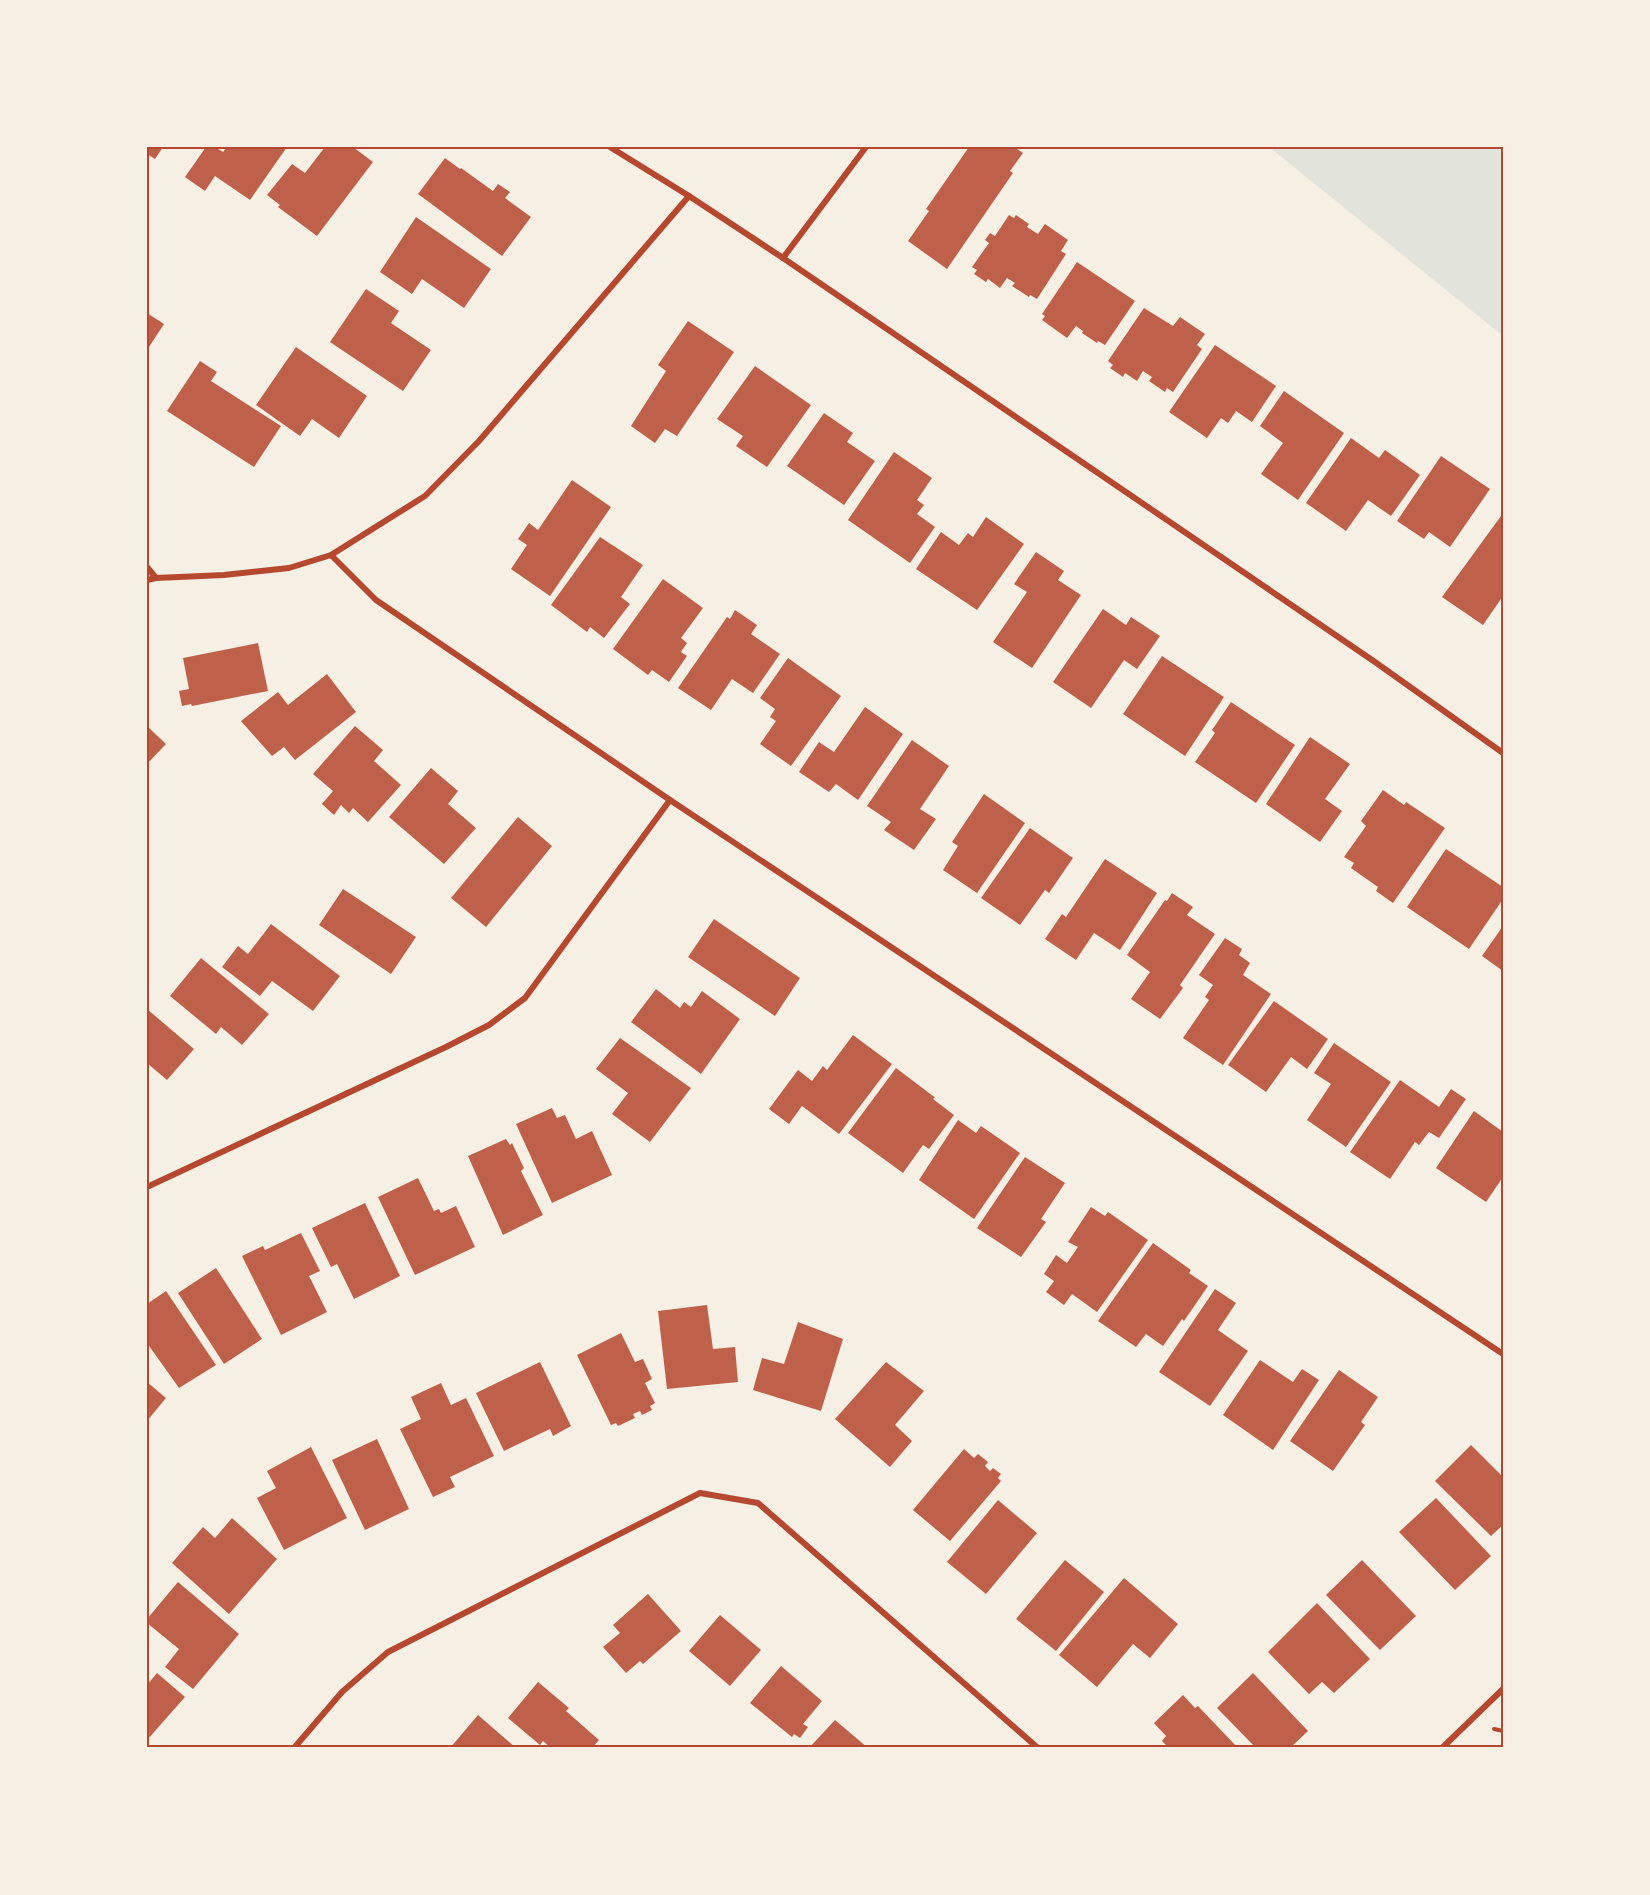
<svg xmlns="http://www.w3.org/2000/svg" width="1650" height="1895" font-family="'Noto Sans',sans-serif">
<style>
.green{fill:#e2e4dc}
.building{fill:#bf614a}
.lines{fill:none;stroke-linecap:round;stroke-linejoin:round}
.path{stroke:#b5482f;stroke-width:4}
.minor{stroke:#b5482f;stroke-width:6}
.neatline{fill:none;stroke:#b5482f;stroke-width:2}
</style>
<rect width="100%" height="100%" fill="#f6efe4"/>
<polygon class="green" points="1269,147 1503,147 1503,336"/>
<g class="building">
<polygon points="147,147 163,147 155,159 147,154"/>
<polygon points="206,147 215,147 223,152 227,147 287,147 250,200 215,176 205,191 185,177"/>
<polygon points="325,147 353,147 373,162 317,236 278,207 280,205 267,195 292,164 305,173"/>
<polygon points="969,147 1014,147 1023,153 1010,171 1013,173 947,269 908,241 929,211 926,209"/>
<polygon points="445,158 460,169 461,168 493,191 498,184 510,192 505,198 531,217 502,256 418,194"/>
<polygon points="1009,215 1014,218 1016,215 1029,224 1027,227 1038,234 1045,224 1068,240 1061,251 1066,254 1037,299 1030,295 1029,297 1012,286 1015,283 1007,278 1000,288 988,279 986,282 974,274 977,270 972,267 989,243 985,240 990,233 995,236"/>
<polygon points="416,217 491,269 464,308 422,279 412,294 380,272"/>
<polygon points="1077,262 1135,301 1105,345 1098,341 1097,343 1082,333 1083,331 1076,326 1067,338 1042,320 1045,316 1042,314"/>
<polygon points="366,289 399,311 391,323 431,350 403,391 330,342"/>
<polygon points="1144,308 1173,326 1180,317 1205,334 1197,345 1202,349 1173,392 1167,388 1165,392 1149,381 1152,377 1143,371 1137,381 1125,373 1123,377 1110,368 1113,365 1108,361"/>
<polygon points="147,313 164,324 147,350"/>
<polygon points="688,321 734,352 677,436 665,429 655,443 631,426 666,371 658,365"/>
<polygon points="1215,345 1276,386 1252,422 1236,411 1228,423 1221,418 1207,438 1169,412"/>
<polygon points="296,347 367,396 339,438 312,419 300,436 256,405"/>
<polygon points="200,361 217,372 211,381 281,426 254,467 167,411"/>
<polygon points="755,366 811,405 767,467 736,446 743,436 717,419"/>
<polygon points="1284,391 1344,433 1298,500 1261,474 1283,443 1260,426"/>
<polygon points="824,413 853,433 847,442 875,461 844,505 787,466"/>
<polygon points="1351,438 1379,458 1385,450 1420,475 1391,516 1368,500 1346,531 1306,503"/>
<polygon points="894,452 932,478 917,500 924,505 917,514 935,527 910,563 848,520"/>
<polygon points="1441,456 1490,489 1450,547 1429,532 1424,539 1397,521"/>
<polygon points="572,480 611,507 550,596 511,569 527,545 518,539 529,523 538,530"/>
<polygon points="1501,516 1503,518 1503,596 1483,625 1442,597"/>
<polygon points="986,517 1024,544 977,610 916,569 941,532 959,545 968,533 973,537"/>
<polygon points="600,537 643,565 621,597 630,604 604,638 590,627 587,632 551,605"/>
<polygon points="1036,552 1064,571 1058,580 1081,595 1032,668 993,642 1027,592 1014,584"/>
<polygon points="663,579 703,608 681,638 687,643 681,652 687,656 669,682 652,670 648,675 613,649"/>
<polygon points="1103,609 1126,625 1131,617 1160,636 1137,669 1124,660 1091,708 1053,682"/>
<polygon points="735,610 757,625 751,634 780,654 753,693 732,679 711,710 678,688 727,617 730,619"/>
<polygon points="258,643 268,691 192,706 191,704 182,706 179,691 189,689 183,658"/>
<polygon points="1162,656 1224,697 1185,756 1123,714"/>
<polygon points="788,658 841,696 791,766 760,744 776,721 770,717 775,709 760,698"/>
<polygon points="327,674 356,712 295,760 284,747 272,756 241,721 278,692 288,705"/>
<polygon points="1231,702 1295,745 1256,803 1195,762 1215,733 1212,730"/>
<polygon points="865,707 903,734 858,800 836,784 829,792 799,772 819,742 834,752"/>
<polygon points="147,726 166,744 147,764"/>
<polygon points="355,726 383,750 374,761 401,785 368,822 353,808 349,813 341,805 334,815 322,804 333,791 313,774"/>
<polygon points="1310,737 1350,764 1325,799 1342,811 1320,842 1266,804"/>
<polygon points="912,740 949,766 920,809 936,819 914,850 884,830 891,822 867,806"/>
<polygon points="431,768 458,791 448,804 476,828 444,864 389,817"/>
<polygon points="1383,790 1404,805 1406,802 1445,828 1393,903 1376,891 1378,887 1351,868 1354,863 1344,857 1366,826 1361,821"/>
<polygon points="984,794 1025,823 977,893 943,870 958,846 952,842"/>
<polygon points="518,817 552,846 486,927 451,898"/>
<polygon points="1030,828 1073,858 1049,893 1045,890 1020,925 981,898"/>
<polygon points="1446,849 1503,887 1503,899 1469,949 1407,907"/>
<polygon points="1105,859 1157,893 1120,950 1094,933 1076,960 1045,939 1062,914 1066,917"/>
<polygon points="343,889 416,937 391,974 319,925"/>
<polygon points="1172,893 1193,907 1187,915 1215,934 1180,985 1183,988 1160,1019 1131,999 1150,972 1127,955 1165,900 1167,901"/>
<polygon points="714,919 800,978 775,1016 688,957"/>
<polygon points="271,924 340,976 313,1011 272,981 260,996 222,967 238,946 248,954"/>
<polygon points="1503,926 1503,971 1482,956"/>
<polygon points="1225,938 1242,949 1239,955 1250,963 1243,975 1271,994 1223,1065 1183,1038 1209,1000 1205,997 1213,985 1199,975"/>
<polygon points="201,958 269,1014 242,1045 221,1027 216,1034 170,996"/>
<polygon points="656,989 680,1008 684,1002 691,1007 702,991 740,1019 701,1074 631,1022"/>
<polygon points="1274,1001 1328,1039 1307,1069 1291,1057 1266,1092 1228,1065"/>
<polygon points="147,1009 194,1049 167,1080 147,1063"/>
<polygon points="853,1035 892,1064 839,1134 802,1106 789,1124 769,1109 798,1070 812,1081 823,1066 827,1070"/>
<polygon points="620,1038 691,1088 650,1142 612,1114 628,1093 596,1069"/>
<polygon points="1334,1043 1391,1082 1346,1147 1307,1120 1331,1084 1314,1073"/>
<polygon points="896,1068 933,1096 935,1097 933,1099 954,1115 929,1149 923,1145 903,1173 848,1133"/>
<polygon points="1400,1080 1439,1107 1451,1089 1466,1099 1439,1138 1429,1132 1419,1145 1415,1142 1390,1179 1350,1152"/>
<polygon points="552,1108 557,1118 565,1115 576,1139 592,1131 612,1175 552,1203 516,1124"/>
<polygon points="1474,1111 1503,1132 1503,1177 1486,1202 1436,1168"/>
<polygon points="958,1120 976,1133 981,1126 1020,1153 974,1219 919,1180"/>
<polygon points="506,1139 510,1145 512,1143 524,1168 521,1171 543,1215 503,1235 468,1156"/>
<polygon points="1025,1157 1065,1183 1041,1219 1046,1222 1021,1257 977,1228"/>
<polygon points="418,1178 434,1211 439,1209 441,1213 456,1206 475,1247 415,1275 378,1197"/>
<polygon points="365,1203 400,1276 354,1299 337,1264 331,1267 312,1228"/>
<polygon points="1091,1207 1105,1216 1108,1212 1148,1240 1097,1312 1072,1294 1064,1305 1046,1292 1054,1281 1044,1274 1056,1255 1067,1263 1078,1247 1068,1242"/>
<polygon points="301,1233 320,1271 309,1276 327,1312 281,1335 242,1256 263,1246 265,1250"/>
<polygon points="1153,1243 1191,1270 1189,1273 1208,1286 1184,1321 1182,1319 1163,1346 1146,1334 1136,1347 1098,1321"/>
<polygon points="216,1268 262,1339 224,1364 178,1293"/>
<polygon points="1215,1289 1236,1303 1218,1330 1248,1351 1210,1406 1159,1372"/>
<polygon points="166,1291 216,1365 179,1388 147,1343 147,1304"/>
<polygon points="707,1305 713,1349 735,1347 738,1382 667,1389 658,1311"/>
<polygon points="798,1322 843,1339 821,1411 753,1390 762,1358 784,1364"/>
<polygon points="621,1333 635,1362 643,1359 652,1379 645,1383 655,1403 650,1406 652,1410 642,1415 640,1411 633,1414 635,1418 618,1426 616,1423 611,1425 577,1355"/>
<polygon points="1260,1360 1293,1382 1302,1369 1319,1380 1273,1450 1223,1415"/>
<polygon points="540,1362 571,1426 553,1436 550,1429 504,1451 476,1393"/>
<polygon points="886,1362 924,1391 895,1425 912,1441 890,1467 835,1419"/>
<polygon points="1339,1370 1378,1397 1361,1422 1365,1425 1333,1471 1290,1441"/>
<polygon points="147,1382 166,1398 147,1421"/>
<polygon points="441,1383 451,1405 466,1398 494,1456 450,1477 455,1487 433,1497 400,1429 421,1419 411,1397"/>
<polygon points="377,1439 409,1509 365,1530 332,1460"/>
<polygon points="1471,1445 1503,1477 1503,1525 1491,1536 1435,1481"/>
<polygon points="311,1447 347,1518 284,1550 257,1498 276,1488 267,1471"/>
<polygon points="964,1449 974,1458 978,1454 988,1462 985,1466 990,1471 993,1468 1001,1474 998,1478 1001,1481 950,1541 913,1510"/>
<polygon points="1436,1498 1491,1556 1455,1590 1399,1532"/>
<polygon points="998,1500 1037,1533 986,1594 947,1562"/>
<polygon points="232,1518 277,1559 229,1614 172,1563 203,1527 215,1538"/>
<polygon points="1065,1560 1104,1592 1056,1651 1016,1619"/>
<polygon points="1362,1560 1416,1616 1380,1650 1326,1595"/>
<polygon points="1124,1578 1178,1624 1150,1658 1133,1644 1097,1687 1059,1655"/>
<polygon points="178,1582 239,1634 193,1689 165,1667 179,1649 147,1623 147,1619"/>
<polygon points="648,1594 681,1631 643,1664 640,1661 626,1673 603,1647 620,1633 613,1625"/>
<polygon points="1317,1603 1370,1659 1334,1693 1322,1682 1309,1694 1268,1652"/>
<polygon points="720,1615 761,1650 730,1686 689,1651"/>
<polygon points="781,1666 822,1701 803,1724 808,1727 800,1738 794,1734 792,1737 750,1703"/>
<polygon points="157,1673 185,1697 147,1740 147,1685"/>
<polygon points="1253,1673 1308,1731 1290,1748 1256,1748 1217,1708"/>
<polygon points="538,1682 569,1708 566,1711 599,1740 592,1748 551,1748 543,1741 540,1745 508,1718"/>
<polygon points="1183,1695 1195,1708 1198,1706 1238,1748 1169,1748 1162,1741 1166,1736 1154,1723"/>
<polygon points="478,1715 516,1748 450,1748"/>
<polygon points="835,1720 868,1748 809,1748"/>
</g>
<g class="lines">
<polyline class="path" points="1494,1729 1503,1731"/>
<g class="minor">
<polyline points="610,147 689,196 783,258 1375,662 1503,753"/>
<polyline points="783,258 866,147"/>
<polyline points="331,555 425,496 479,441 689,196"/>
<polyline points="147,567 156,578 224,575 289,568 331,555 376,600 670,800 1503,1354"/>
<polyline points="147,580 156,578"/>
<polyline points="147,1187 446,1047 489,1025 525,998 670,800"/>
<polyline points="294,1748 342,1692 388,1652 700,1493 758,1503 1038,1748"/>
<polyline points="1442,1748 1503,1689"/>
</g>
</g>
<rect width="1650" height="1895" fill="none" stroke="#f6efe4" stroke-width="297"/>
<rect x="148" y="148" width="1354" height="1598" class="neatline"/>
</svg>
